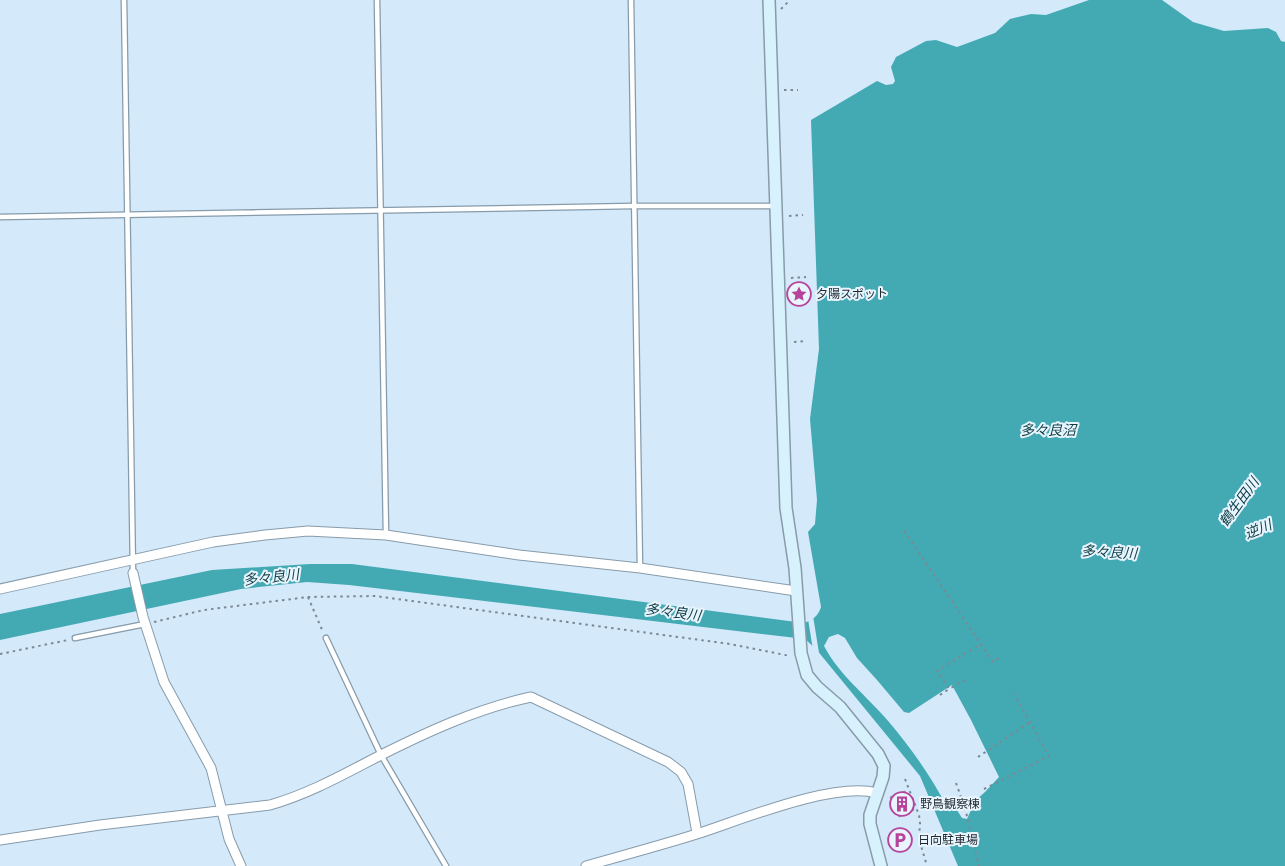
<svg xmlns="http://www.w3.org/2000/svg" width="1285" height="866" font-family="Overpass,'Noto Sans JP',sans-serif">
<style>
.water{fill:#43aab4;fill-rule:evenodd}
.pier{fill:#d4e9fa}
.building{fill:#b6c2d7;stroke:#8995a8}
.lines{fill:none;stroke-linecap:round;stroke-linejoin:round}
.lane-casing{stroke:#879baa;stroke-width:7}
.street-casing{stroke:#879baa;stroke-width:11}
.secondary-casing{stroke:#879baa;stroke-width:14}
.path{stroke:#7b8995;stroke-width:2;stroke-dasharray:2.5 4;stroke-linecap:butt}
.lane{stroke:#fff;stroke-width:4.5}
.street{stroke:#fff;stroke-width:9}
.secondary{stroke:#d7f2fc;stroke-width:11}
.labels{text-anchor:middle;stroke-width:4;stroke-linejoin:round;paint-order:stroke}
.poi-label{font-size:12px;fill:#1f272d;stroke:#e8f5ff;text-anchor:start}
.water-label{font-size:14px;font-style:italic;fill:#0d3d42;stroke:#e8f5ff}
</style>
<rect width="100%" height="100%" fill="#d4e9fa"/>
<path class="water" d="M1089,0h73l31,22 31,9 44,-3 8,4 5,9 4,1v824h-327l-38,-90 -104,-127 -11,-10 -456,-54 -42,-3 -66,7 -241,51v-26l212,-44 98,-6h42l452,59c9,-3 14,-7 17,-16l-13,-75 7,-8 2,-24 -7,-81 9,-70 -8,-229 66,-39 9,4 7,-1 2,-3 -4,-14 5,-10 30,-16 10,-1 21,7 38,-14 15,-14 21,-5 15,1zM838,634l7,4 12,20 20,22 27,32 5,1 43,-28 19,35 28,57 -14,15 -10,9 -8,18 -5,-1 -9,-14 -7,1c-16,-30 -35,-57 -57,-83 -21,-25 -50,-47 -65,-76l5,-9z"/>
<polygon class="pier" points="813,616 820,659 813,650 808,619"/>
<polygon class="building" points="905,791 914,810 899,817 890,797"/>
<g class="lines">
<g class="lane-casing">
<g id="lane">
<polyline points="124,0 133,573"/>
<polyline points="377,0 386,535"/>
<polyline points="631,0 640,568"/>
<polyline points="0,217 633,206 776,206"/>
<polyline points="75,638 145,624"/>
<polyline points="326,638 381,755 446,866"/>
</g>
</g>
<g class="street-casing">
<g id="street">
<polyline points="133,573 143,617 164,682 211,768 229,839 241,866"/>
<polyline points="0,589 213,542 265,535 308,531 386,535 519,555 640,568 796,591"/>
<path d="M0,840l100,-15 170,-20c41,-12 74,-31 111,-50 48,-24 98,-47 150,-58l137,65 13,10 7,12 9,49"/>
<path d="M586,866c38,-11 76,-21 114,-33 43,-14 135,-52 177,-40"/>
</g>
</g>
<g class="secondary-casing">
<polyline id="secondary" points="769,0 786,508 795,568 801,653 807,675 817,687 840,707 878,754 884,766 883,777 870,815 870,824 881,866"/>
</g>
<g class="path">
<polyline points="781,9 790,0"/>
<polyline points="784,90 798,90"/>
<polyline points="789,216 803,215"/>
<polyline points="791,278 806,277"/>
<polyline points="794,342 806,341"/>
<polyline points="904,531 993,662 1001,657"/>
<polyline points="308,597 323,632"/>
<polyline points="154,622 204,610 308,597 375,596 730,644 790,656"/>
<polyline points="0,654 68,640"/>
<polyline points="965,680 949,689 937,671 981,644"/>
<polyline points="940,695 949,689"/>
<polyline points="978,757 1030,722"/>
<polyline points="905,779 919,815 920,823 919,839 927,866"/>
<polyline points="956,783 965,808 979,866"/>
<polyline points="984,789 1049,756 1014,694"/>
</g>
<use href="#lane" class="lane"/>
<use href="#street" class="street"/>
<use href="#secondary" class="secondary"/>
</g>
<defs>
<g id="sight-ring" transform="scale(1.25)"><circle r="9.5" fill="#e8f5ff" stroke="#b7439b" stroke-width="1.5"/><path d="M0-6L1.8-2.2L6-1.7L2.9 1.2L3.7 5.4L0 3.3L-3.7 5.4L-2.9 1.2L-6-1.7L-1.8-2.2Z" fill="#b7439b"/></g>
<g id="building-ring" transform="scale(1.25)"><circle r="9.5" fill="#e8f5ff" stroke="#b7439b" stroke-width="1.5"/><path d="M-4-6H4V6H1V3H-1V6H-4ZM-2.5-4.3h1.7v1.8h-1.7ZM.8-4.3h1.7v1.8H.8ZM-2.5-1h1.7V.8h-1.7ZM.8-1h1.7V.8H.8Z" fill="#b7439b"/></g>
<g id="parking-ring" transform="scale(1.25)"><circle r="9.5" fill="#e8f5ff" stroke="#b7439b" stroke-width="1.5"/><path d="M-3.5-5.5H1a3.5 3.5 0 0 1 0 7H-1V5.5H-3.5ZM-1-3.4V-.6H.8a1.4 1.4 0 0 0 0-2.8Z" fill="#b7439b"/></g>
</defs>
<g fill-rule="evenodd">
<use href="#sight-ring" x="799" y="294"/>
<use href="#building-ring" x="902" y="804"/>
<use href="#parking-ring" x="900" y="840"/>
</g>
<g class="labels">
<g class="poi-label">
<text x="816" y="298">夕陽スポット</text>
<text x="920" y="808">野鳥観察棟</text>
<text x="918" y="844">日向駐車場</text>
</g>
<g class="water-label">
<text x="1048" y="435">多々良沼</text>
<text transform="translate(1239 502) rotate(-54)" y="5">鶴生田川</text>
<text transform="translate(1258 529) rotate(-22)" y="5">逆川</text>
<text transform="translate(1109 552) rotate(3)" y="5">多々良川</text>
<text transform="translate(271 577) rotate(-6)" y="5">多々良川</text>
<text transform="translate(673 612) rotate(7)" y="5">多々良川</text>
</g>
</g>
</svg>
